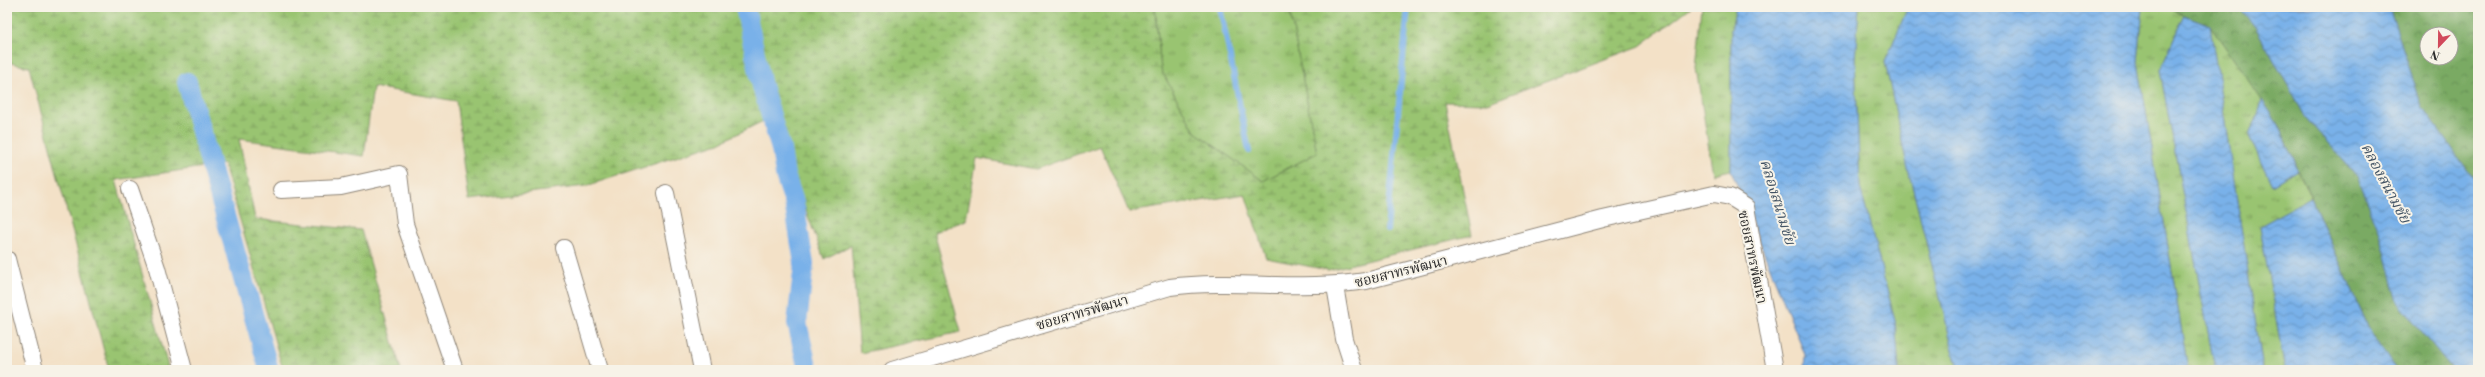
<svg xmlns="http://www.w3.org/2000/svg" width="2485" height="377" font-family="'Libre Bodoni','Noto Serif Thai',serif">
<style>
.grass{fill:url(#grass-tufts);stroke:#62784e}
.forest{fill:url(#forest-crowns);stroke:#526a47;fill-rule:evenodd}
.wetland{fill:url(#wetland-marsh);stroke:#62784e}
.water{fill:url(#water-waves);stroke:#526e8a}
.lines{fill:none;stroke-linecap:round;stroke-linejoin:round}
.stream{stroke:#79b1e9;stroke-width:6}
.canal{stroke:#79b1e9;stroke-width:20}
.minor-casing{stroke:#8f8679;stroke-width:18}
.minor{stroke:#fff;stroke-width:16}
.labels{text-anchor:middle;stroke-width:4;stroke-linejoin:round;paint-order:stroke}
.street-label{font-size:14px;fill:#2b2b2b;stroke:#f7f3e8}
.water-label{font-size:15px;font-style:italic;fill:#425364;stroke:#f7f3e8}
</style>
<defs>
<pattern id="grass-tufts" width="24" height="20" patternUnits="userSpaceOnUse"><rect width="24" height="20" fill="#99c471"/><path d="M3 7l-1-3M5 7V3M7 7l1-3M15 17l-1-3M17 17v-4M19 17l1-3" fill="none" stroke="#7d9f5d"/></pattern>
<pattern id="forest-crowns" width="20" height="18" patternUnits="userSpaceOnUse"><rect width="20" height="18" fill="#7aaa63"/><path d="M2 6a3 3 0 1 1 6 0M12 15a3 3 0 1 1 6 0" fill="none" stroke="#648b52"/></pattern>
<pattern id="wetland-marsh" width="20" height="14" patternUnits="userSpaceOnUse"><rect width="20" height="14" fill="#99c471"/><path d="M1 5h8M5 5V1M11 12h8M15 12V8" fill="none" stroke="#7d9f5d"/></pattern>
<pattern id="water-waves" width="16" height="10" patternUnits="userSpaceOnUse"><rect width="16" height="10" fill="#79b1e9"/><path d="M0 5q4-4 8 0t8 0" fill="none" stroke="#6390bd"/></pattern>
</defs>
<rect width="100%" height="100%" fill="#f7f3e8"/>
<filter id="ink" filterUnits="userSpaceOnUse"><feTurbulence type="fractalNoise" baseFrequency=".025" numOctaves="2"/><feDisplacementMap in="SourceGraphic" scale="8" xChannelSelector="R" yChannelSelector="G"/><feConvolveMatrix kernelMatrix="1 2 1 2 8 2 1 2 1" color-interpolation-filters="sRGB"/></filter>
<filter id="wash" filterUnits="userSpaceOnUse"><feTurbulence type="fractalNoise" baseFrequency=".012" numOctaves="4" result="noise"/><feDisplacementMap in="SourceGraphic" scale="16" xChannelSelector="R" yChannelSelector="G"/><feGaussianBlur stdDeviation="0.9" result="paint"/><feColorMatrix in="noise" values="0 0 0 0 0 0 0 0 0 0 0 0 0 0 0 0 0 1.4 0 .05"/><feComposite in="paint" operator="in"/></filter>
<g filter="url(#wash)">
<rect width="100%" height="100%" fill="#f3e1c7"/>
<g class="grass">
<polygon points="1155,7 1289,7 1317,153 1263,181 1195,132 1161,70"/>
<polygon points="1702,7 1736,7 1731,30 1731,170 1713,174 1696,68"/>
<polygon points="1859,7 1908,7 1885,62 1907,165 1958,370 1899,370 1895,320 1860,187 1855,59"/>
<polygon points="2143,7 2164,7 2184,15 2160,70 2215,370 2188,370 2138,62"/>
<polygon points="2210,25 2262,100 2249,136 2272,185 2298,169 2311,198 2260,226 2285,370 2263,370"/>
</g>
<g class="forest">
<polygon points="2164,7 2239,7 2256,28 2306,118 2357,176 2380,233 2398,302 2453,370 2396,370 2371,333 2279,125 2210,25"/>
<path d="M2389,7h89v178l-56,-79zM2427,34h24v24h-24z"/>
</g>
<polygon class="wetland" points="7,7 1155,7 1161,70 1195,132 1263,181 1317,153 1289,7 1691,7 1640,46 1487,103 1445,102 1472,235 1328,270 1266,258 1245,194 1129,212 1100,146 1036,169 977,158 966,220 934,232 961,332 860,353 851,245 824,259 771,117 719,143 586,186 469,200 456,101 373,87 364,156 239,139 255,219 361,230 401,370 283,370 224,164 116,180 169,370 109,370 29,67 7,62"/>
<g class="water">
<polygon points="1736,7 1859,7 1855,59 1860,187 1895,320 1899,370 1804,370 1805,355 1731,170 1731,30"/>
<polygon points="1908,7 2143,7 2138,62 2188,370 1958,370 1907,165 1885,62"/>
<polygon points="2239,7 2389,7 2422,106 2478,185 2478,370 2453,370 2398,302 2380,233 2357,176 2306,118 2256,28"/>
<polygon points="2184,15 2210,25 2263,370 2215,370 2160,70"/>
<polygon points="2262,100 2279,125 2298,169 2272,185 2249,136"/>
<polygon points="2311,198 2371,333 2396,370 2285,370 2260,226"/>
</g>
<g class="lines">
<g class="stream">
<polyline points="1220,7 1249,151"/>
<polyline points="1387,230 1408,7"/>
</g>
<g class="canal">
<polyline points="745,7 762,86 781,149 785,175 794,202 804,264 797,323 808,370"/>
<polyline points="187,82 269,370"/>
</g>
</g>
</g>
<g filter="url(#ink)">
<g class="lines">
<g class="minor-casing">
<g id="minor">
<polyline points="130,189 157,268 184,370"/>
<polyline points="281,190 341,187 399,174 405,224 455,370"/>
<polyline points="666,193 702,370"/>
<polyline points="564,248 600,370"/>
<polyline points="7,259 35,370"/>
<polyline points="1335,286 1344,339 1354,370"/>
<path d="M892,370l278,-83c65,-8 131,4 196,-6l237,-62 111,-25 16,3 16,10 29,163"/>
</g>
</g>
<use href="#minor" class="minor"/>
</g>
</g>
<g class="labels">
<g class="street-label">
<text transform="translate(1753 257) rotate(78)" y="5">ซอยสาทรพัฒนา</text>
<text transform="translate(1401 271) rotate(-14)" y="5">ซอยสาทรพัฒนา</text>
<text transform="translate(1082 312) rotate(-16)" y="5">ซอยสาทรพัฒนา</text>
</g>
<g class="water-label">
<text transform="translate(2386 183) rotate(62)" y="5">คลองสนามชัย</text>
<text transform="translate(1778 202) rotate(73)" y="5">คลองสนามชัย</text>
</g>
</g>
<rect width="2485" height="377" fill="none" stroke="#f7f3e8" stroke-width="24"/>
<g transform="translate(2439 46) rotate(202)"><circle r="19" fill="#f7f3e8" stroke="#a5a39c"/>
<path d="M0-3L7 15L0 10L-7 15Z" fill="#d1495b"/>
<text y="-6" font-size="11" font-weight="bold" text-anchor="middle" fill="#2b2b2b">N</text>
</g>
</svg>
